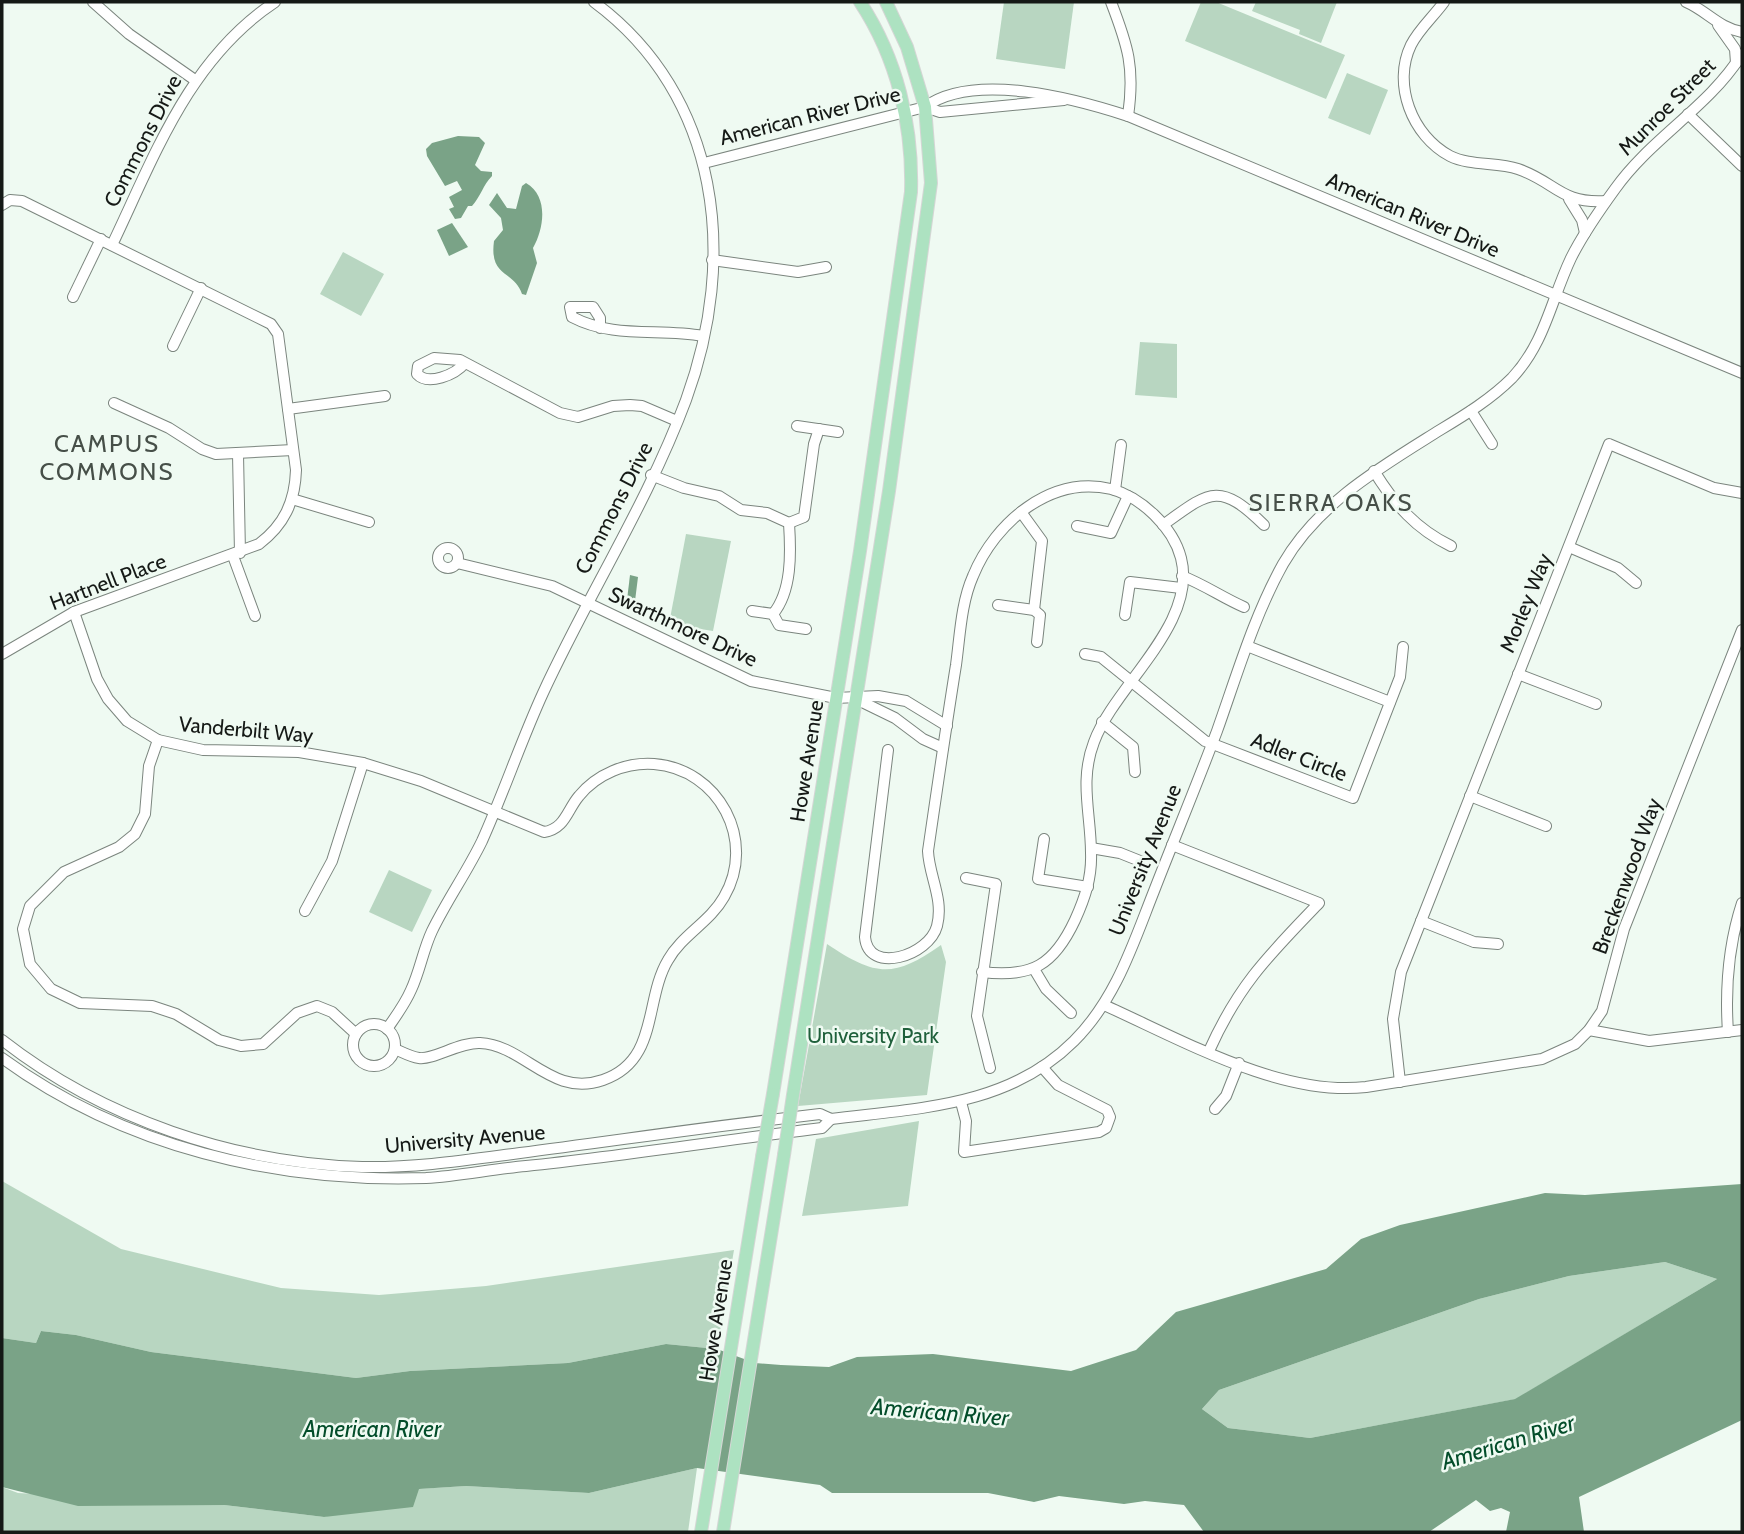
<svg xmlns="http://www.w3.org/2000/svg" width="1744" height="1534" font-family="Cabin,sans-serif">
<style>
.green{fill:#b8d6c1}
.water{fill:#7aa387;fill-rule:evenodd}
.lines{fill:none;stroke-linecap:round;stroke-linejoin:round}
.minor-casing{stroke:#7b857e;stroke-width:12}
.major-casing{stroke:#d5d6d5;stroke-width:14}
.minor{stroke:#fff;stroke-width:10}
.major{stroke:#ade2c1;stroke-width:12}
.major-bridge-casing{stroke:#d5d6d5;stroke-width:14;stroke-linecap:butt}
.major-bridge{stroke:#ade2c1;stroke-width:12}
.labels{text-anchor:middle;stroke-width:5;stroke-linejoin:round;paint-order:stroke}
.street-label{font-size:21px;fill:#151916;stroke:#effaf2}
.park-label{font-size:21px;fill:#1f603b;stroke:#effaf2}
.water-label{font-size:23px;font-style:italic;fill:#034d2a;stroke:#effaf2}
.quarter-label{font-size:24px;letter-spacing:2px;fill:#464f48;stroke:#effaf2}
</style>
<rect width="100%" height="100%" fill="#effaf2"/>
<g class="green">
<polygon points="1004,2 1074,2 1065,69 996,59"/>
<polygon points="1201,2 1216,2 1345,55 1326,99 1185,41"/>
<polygon points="1256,2 1337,2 1321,43 1299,34 1300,30 1252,11"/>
<polygon points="1347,73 1388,90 1370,135 1328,118"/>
<polygon points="343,252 384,274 361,316 320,294"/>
<polygon points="1140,342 1177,344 1177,398 1135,395"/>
<polygon points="686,534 731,541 713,631 669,624"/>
<polygon points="389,870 432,890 412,932 369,912"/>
<path d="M827,944c48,32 66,35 114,1l5,17 -19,133 -129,11z"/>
<polygon points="919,1121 908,1206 802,1216 816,1139"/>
<polygon points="2,1181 121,1249 281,1288 379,1295 486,1286 734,1250 717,1349 666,1344 568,1363 410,1371 356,1378 151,1352 76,1335 41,1331 36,1343 2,1338"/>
<polygon points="1665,1262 1717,1279 1516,1399 1310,1438 1228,1428 1202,1409 1219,1390 1479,1299 1569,1276"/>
<polygon points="697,1468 688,1532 2,1532 2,1487 18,1493 224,1505 324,1517 418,1489 466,1486 589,1493"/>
</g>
<g class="water">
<path d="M458,136l21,1 6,6 -10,22 6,6 11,1v4c-9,9 -11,20 -20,30h-4l-7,12 -6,1 -6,-10 5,-2 -5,-10 13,-7 -5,-9 -12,5 -18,-30 -1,-7 6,-6z"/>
<path d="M526,183c23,13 18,46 7,65l4,15 -11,32 -4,-1c-8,-24 -33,-16 -28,-53l9,-11 -2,-12 -12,-13 8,-12 10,15 9,1 6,-23z"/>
<polygon points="452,223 468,247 449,256 437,230"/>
<polygon points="630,575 638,577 635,601 627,600"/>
<path d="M1742,1184v236l-163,77 5,35h-78l4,-20 -9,-4 -11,3 -14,-11 -47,32h-225l-20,-27 -39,-4 -21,3 -65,-8 -25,6 -46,-9h-156l-12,-8 -123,-17 -108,25 -123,-7 -47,3 -6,18 -89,10 -100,-12 -146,1 -76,-19v-149l34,5 5,-12 35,4 75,17 205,26 54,-7 158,-8 98,-19 51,5 38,14 26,2 48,2 28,-10 76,-3 138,17 65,-21 40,-38 150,-43 35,-30 39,-14 145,-32 40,2zM1665,1262l52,17 -202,120 -205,39 -82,-10 -26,-19 17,-19 260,-91 90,-23z"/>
</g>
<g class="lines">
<g class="minor-casing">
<g id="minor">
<polyline points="93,2 129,34 195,80"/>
<path d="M1111,2c17,44 24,66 17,114"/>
<path d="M1444,2c-10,14 -25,27 -33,43 -19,39 1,91 39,111 20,10 47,6 68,13 38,13 42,35 88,32"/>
<path d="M1686,2c21,9 33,26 56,30"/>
<polyline points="1718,25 1735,49 1736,63"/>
<polyline points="925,107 940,112 1064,100"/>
<polyline points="1688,114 1742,166"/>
<path d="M704,163l221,-56c49,-36 151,-8 203,9l614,257"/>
<polyline points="1569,199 1582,220 1585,233"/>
<path d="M2,205l8,-5 12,1 249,123 7,10 18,136c-1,32 -12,55 -37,74l-185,68 -72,42"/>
<path d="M112,245c43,-90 77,-186 163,-243"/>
<polyline points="712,260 798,272 826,267"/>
<polyline points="73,297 101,239"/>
<path d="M600,328v-10l-7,-11h-23l2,10c42,22 86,11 131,19"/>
<polyline points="173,346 201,288"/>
<path d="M465,363c-10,12 -37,23 -48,11l1,-8 16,-8 26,2 100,53 18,4 35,-11 17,-1 12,1 35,15"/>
<polyline points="114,403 169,428 202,449 216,454 293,450"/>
<polyline points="288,409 385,396"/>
<polyline points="1471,411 1492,444"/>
<polyline points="797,426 838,432"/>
<polyline points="238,454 240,553"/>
<path d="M1374,471c21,34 42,58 77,75"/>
<path d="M651,475l33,13 35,8 22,14 26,3 22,10c2,30 3,68 -16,91l-21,-3"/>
<polyline points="1115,490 1121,445"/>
<polyline points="292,499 369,522"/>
<polyline points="1021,512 1042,541 1034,610"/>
<polyline points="789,523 804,517 814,444 819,429"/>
<path d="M1163,525c47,-34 56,-44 101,0"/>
<polyline points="1077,526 1111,533 1128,496"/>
<polyline points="1569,547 1618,568 1636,583"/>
<circle cx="448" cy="558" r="10"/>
<polyline points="233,556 255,616"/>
<polyline points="457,563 552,586 751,681 836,698 878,696 906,701 947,726"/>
<path d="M1182,576c23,9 41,22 62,31"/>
<polyline points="998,605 1034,610 1040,615 1037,642"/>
<path d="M74,612l23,67 11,20 19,22 31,19 45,10 96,2 64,11 58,18 123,51c21,-3 23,-22 35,-36 18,-22 47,-34 75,-32 65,5 103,77 70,133 -14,25 -42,38 -56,63 -24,40 -9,101 -65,120 -52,18 -78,-35 -123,-37 -21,-1 -46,17 -61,15 -8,-1 -17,-6 -24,-9"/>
<polyline points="773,614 779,625 806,629"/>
<polyline points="1125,615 1130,582 1181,588"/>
<polyline points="1247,646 1390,702"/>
<polyline points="1085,654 1101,657 1205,741 1353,798 1400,677 1403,647"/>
<polyline points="1518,674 1596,704"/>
<polyline points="856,699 895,718 923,739 943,748"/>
<polyline points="1102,722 1133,747 1135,772"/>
<polyline points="158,740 149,766 145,814 135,834 119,847 64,872 30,906 23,929 30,964 51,989 80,1003 152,1006 176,1014 219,1040 241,1046 263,1044 297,1013 317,1006 332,1012 356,1034"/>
<path d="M888,750l-23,187c3,38 64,19 72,-11 7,-27 -8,-50 -9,-75 9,-62 18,-124 28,-186 4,-29 5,-62 17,-89 22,-54 78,-101 138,-87 30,8 62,38 70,69 17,66 -66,127 -87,184 -15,39 -3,72 -3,111 1,24 -6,45 -16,67 -21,45 -43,58 -93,52"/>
<polyline points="1470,796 1546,826"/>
<polyline points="1044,839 1038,879 1088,887"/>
<path d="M1172,845l147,58c-50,52 -80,81 -110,148"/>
<polyline points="1091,848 1120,853 1145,863"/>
<polyline points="966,878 996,884 977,1016 990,1068"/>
<polyline points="305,911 332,861 363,763"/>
<polyline points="1421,921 1474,942 1498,944"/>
<polyline points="1034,969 1046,989 1071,1013"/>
<path d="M1104,1005c76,34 177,92 262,82l176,-28 33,-15 14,-14 13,-19 22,-82 118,-299"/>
<circle cx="374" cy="1045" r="21"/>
<path d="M387,1029c9,-13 18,-25 24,-39 9,-19 12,-40 21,-59 15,-31 35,-59 50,-90 22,-49 39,-100 61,-148 45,-98 105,-191 143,-293 52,-142 35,-304 -92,-398"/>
<polyline points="1589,1030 1649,1041 1742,1030"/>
<path d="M1728,1032c-3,-44 0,-86 14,-129"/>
<path d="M2,1040c101,79 232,123 360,127 54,1 105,-7 158,-14 86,-11 172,-24 258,-34l42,-5 11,5c87,-11 177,-12 243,-78 42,-42 59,-97 80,-150 21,-54 43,-107 63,-160 20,-56 37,-115 66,-167 35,-61 98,-97 157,-134 25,-15 51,-31 72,-52 33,-35 39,-78 59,-120 12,-24 28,-47 44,-69 36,-51 94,-82 127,-135"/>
<path d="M2,1058c122,89 274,125 424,120 33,-2 66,-9 100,-12 96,-10 192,-25 288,-37l8,-1 9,-9"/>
<polyline points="1400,1082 1393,1019 1401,972 1609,444 1714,488 1742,493"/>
<polyline points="961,1102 966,1121 964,1152 1099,1132 1106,1128 1110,1117 1107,1110 1058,1085 1042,1067"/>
<polyline points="1215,1109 1226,1096 1239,1063"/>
</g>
</g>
<g class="major-casing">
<g id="major">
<path d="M773,1094l87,-543 51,-359c2,-67 -14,-134 -51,-190"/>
<polyline points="793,1095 889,491 931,183 925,107 907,47 886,2"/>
<polyline points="701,1532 762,1157"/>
<polyline points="723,1532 784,1155"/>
</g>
</g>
<use href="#minor" class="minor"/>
<use href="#major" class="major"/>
<g class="major-bridge-casing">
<g id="major-bridge">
<polyline points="784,1155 793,1095"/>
<polyline points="762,1157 773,1094"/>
</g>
</g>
<use href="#major-bridge" class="major-bridge"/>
</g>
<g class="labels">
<g class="street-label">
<text transform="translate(1667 107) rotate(-45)" y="7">Munroe Street</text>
<text transform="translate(810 116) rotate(-14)" y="7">American River Drive</text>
<text transform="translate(143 141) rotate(-63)" y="7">Commons Drive</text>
<text transform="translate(1413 215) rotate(23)" y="7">American River Drive</text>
<text transform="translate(614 508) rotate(-63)" y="7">Commons Drive</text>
<text transform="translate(108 582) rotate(-21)" y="7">Hartnell Place</text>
<text transform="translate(1526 603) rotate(-68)" y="7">Morley Way</text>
<text transform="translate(683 627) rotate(25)" y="7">Swarthmore Drive</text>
<text transform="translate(246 730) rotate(5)" y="7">Vanderbilt Way</text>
<text transform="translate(1299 757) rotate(21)" y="7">Adler Circle</text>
<text transform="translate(807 761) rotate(-81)" y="7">Howe Avenue</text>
<text transform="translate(1145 860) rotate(-68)" y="7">University Avenue</text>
<text transform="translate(1627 876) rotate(-70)" y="7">Breckenwood Way</text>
<text transform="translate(465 1139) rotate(-5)" y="7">University Avenue</text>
<text transform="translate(716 1320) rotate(-81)" y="7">Howe Avenue</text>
</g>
<g class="park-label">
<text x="873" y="1043">University Park</text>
</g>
<g class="water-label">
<text transform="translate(940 1412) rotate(5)" y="8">American River</text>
<text x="372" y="1437">American River</text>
<text transform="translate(1508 1442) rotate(-17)" y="8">American River</text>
</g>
<g class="quarter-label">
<text x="107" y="452">CAMPUS<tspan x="107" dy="28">COMMONS</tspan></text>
<text x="1331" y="511">SIERRA OAKS</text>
</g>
</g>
<rect width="1744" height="1534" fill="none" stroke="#151916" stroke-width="7"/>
</svg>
